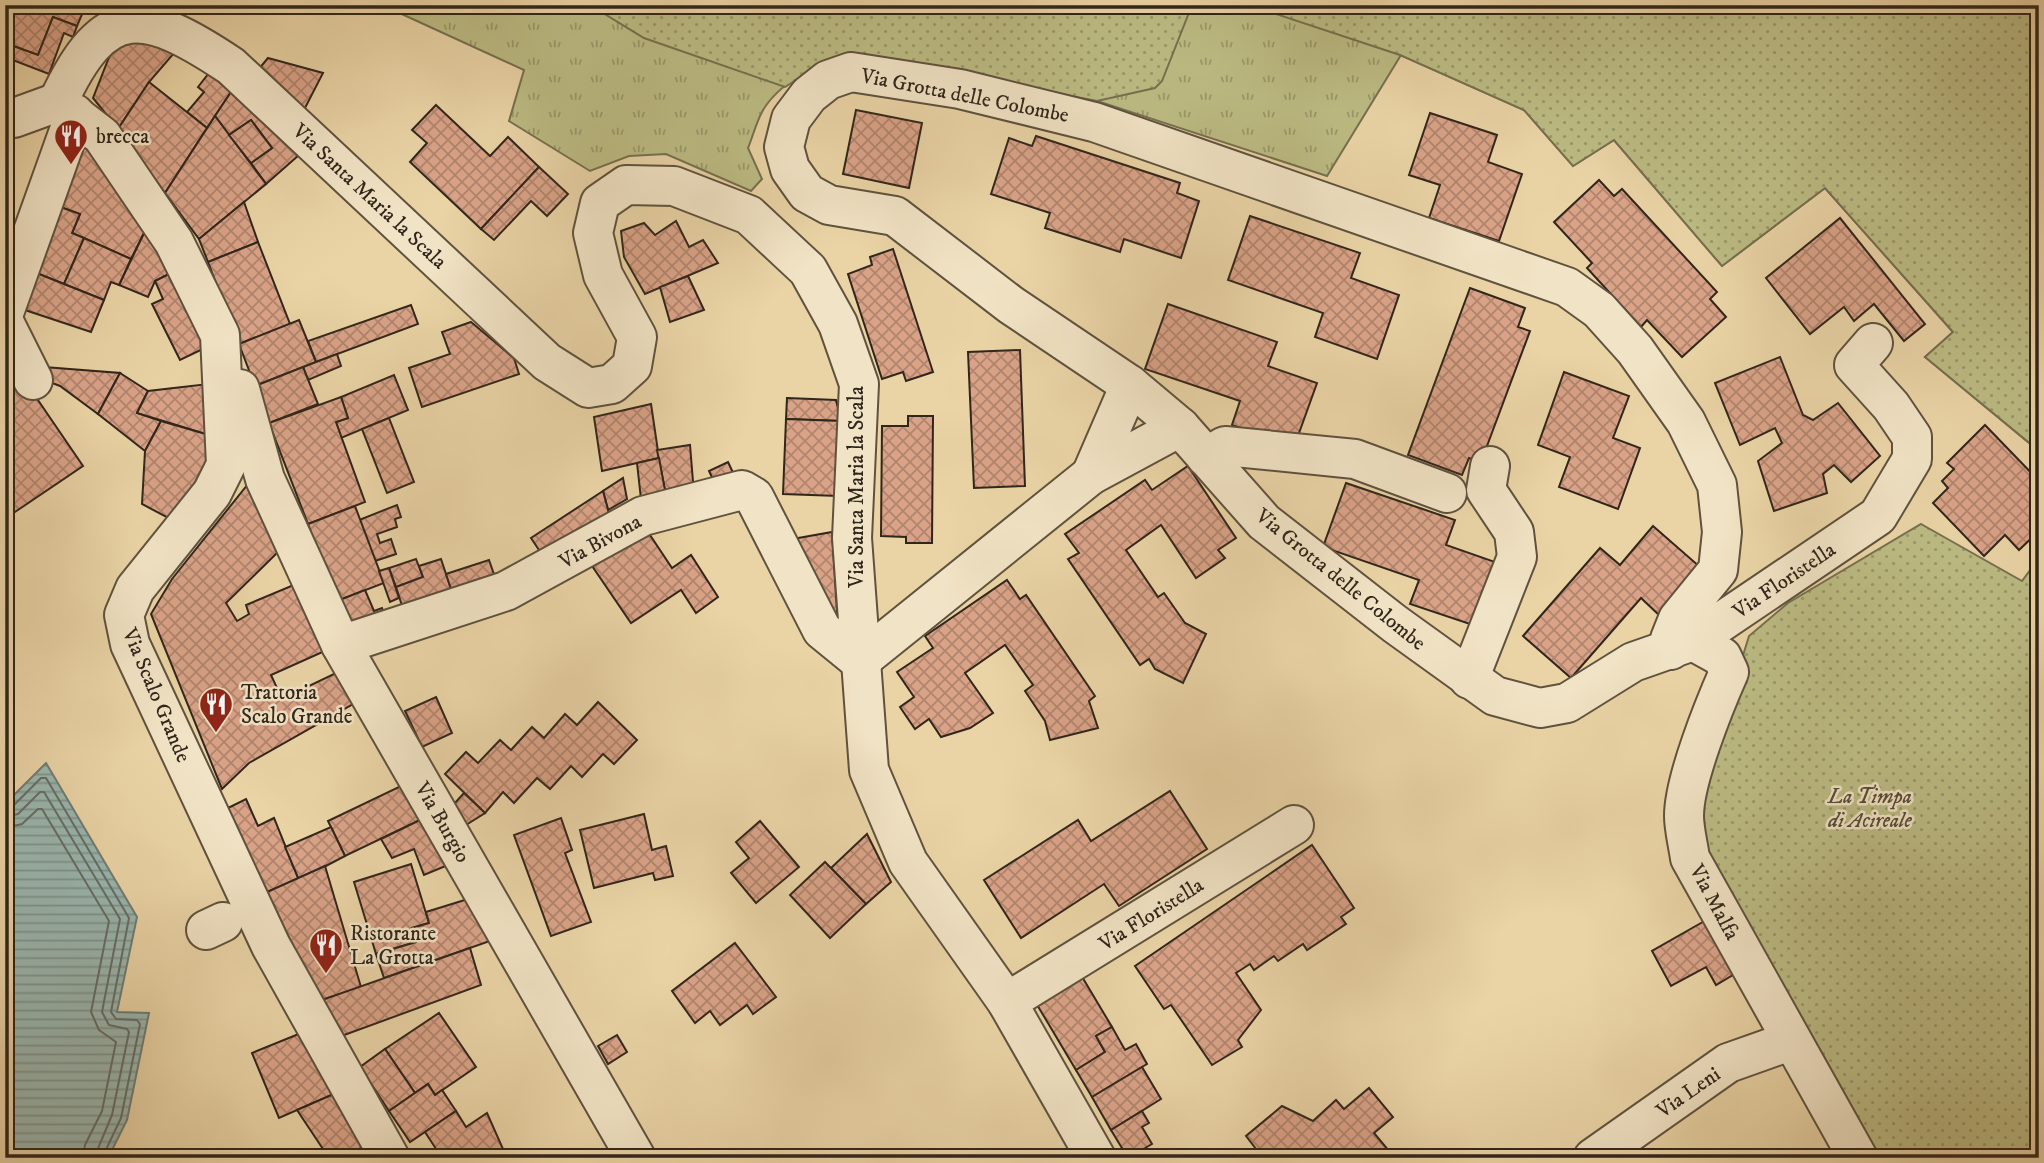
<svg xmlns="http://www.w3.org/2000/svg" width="2044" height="1163" font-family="'IM FELL DW Pica',serif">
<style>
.grass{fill:url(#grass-tufts);stroke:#76704f;stroke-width:2}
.park{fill:url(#park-dots);stroke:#76704f;stroke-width:2}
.water{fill:url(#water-rules);stroke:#707d74;stroke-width:2}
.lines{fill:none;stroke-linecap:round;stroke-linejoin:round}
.shore{stroke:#666e66;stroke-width:2}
.building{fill:url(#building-cross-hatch);stroke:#31261b;stroke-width:2}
.minor-casing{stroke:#5f523e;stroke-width:42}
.minor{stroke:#f1e3c5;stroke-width:38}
.labels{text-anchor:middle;stroke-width:5;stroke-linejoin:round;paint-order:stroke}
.street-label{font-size:21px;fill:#31261b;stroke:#f1e3c5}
.poi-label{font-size:21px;fill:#31261b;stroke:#f1e3c5;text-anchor:start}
.park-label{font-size:21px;font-style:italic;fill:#544b35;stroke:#f1e3c5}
</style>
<defs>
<pattern id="grass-tufts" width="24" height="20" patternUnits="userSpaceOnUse" patternTransform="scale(1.75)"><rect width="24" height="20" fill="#bcbb83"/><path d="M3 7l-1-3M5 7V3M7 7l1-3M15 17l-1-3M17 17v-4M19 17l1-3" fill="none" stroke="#99986a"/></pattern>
<pattern id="park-dots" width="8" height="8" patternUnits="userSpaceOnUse" patternTransform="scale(1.75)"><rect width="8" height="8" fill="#bcbb83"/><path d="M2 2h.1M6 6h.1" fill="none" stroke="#99986a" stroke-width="1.8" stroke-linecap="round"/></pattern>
<pattern id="water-rules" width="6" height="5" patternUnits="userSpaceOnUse" patternTransform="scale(1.75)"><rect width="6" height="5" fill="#9ab7b0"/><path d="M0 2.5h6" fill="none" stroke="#7e958e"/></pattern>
<pattern id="building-cross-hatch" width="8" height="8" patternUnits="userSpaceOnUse" patternTransform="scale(1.75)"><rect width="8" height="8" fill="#daa388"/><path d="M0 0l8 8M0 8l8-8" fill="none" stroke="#b1856e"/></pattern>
</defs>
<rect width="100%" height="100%" fill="#ead4a6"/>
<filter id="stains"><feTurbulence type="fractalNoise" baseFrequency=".00286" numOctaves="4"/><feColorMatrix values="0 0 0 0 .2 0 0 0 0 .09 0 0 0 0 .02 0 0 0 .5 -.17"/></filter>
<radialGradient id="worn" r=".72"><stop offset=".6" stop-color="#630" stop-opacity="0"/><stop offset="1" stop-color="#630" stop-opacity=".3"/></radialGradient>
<path class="grass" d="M382,5h1657v446l-114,-94 28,-25 -128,-144 -103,78 -108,-126 -41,26 -49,-56 -123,-55 -74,121 -230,-75 -251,-48c-28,10 -69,31 -84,59 -6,11 -9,24 -14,36l14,31 -11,12 -85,-37 -37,2 -39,15 -81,-50 15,-51z"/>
<g class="park">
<polygon points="590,5 1192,5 1162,81 1155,88 1097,101 847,53 830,59 785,87 644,38"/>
<polygon points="1249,5 2039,5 2039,451 1925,357 1953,332 1825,188 1722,266 1614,140 1573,166 1524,110 1400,55"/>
<polygon points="1921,524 2022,581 2039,558 2039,1158 1871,1158 1699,849 1698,820 1716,743 1749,636 1788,603"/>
</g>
<polygon class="water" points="46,763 137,917 117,1012 149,1013 127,1120 108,1158 5,1158 5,804"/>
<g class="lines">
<g class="shore">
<polyline points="5,809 13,806 41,778 46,778 129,918 111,1012 116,1019 137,1020 140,1024 121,1118 102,1158"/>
<polyline points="5,817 18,814 40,792 44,792 120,919 102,1012 109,1025 127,1029 129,1032 112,1115 94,1158"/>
<polyline points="5,828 22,824 38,809 42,809 109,921 91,1012 99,1030 116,1042 102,1111 85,1145 83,1158"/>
</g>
</g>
<g class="building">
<polygon points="5,5 86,5 77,26 53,17 38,55 5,43"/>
<polygon points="53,17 77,26 73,37 64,33 49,74 5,57 5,43 38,55"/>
<polygon points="131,34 175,52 149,82 118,129 93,98 115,42"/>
<polygon points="268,58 323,73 304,110 258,70"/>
<polygon points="209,73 231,92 207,128 187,112 204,92 198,87"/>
<polygon points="149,82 207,128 165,193 118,129"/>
<polygon points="231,92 299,155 266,184 251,163 272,148 251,120 229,135 215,116"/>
<polygon points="436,105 490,156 508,137 539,167 481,229 410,162 427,143 412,130"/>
<polygon points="856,110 922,123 909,188 843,174"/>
<polygon points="1430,113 1497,135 1488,162 1522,174 1499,241 1429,218 1440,185 1409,175"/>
<polygon points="215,116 266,184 199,239 165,193"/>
<polygon points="251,120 272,148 251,163 229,135"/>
<polygon points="1036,136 1180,183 1177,193 1199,201 1181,258 1124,239 1120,252 1045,228 1050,213 991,194 1009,138 1032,146"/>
<polygon points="74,142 91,147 148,225 131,259 72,233 80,214 52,204"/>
<polygon points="539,167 568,194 547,216 531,201 494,240 481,229"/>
<polygon points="1599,180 1614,196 1622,189 1717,292 1710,299 1726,317 1682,357 1647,320 1641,327 1587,268 1592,263 1554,222"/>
<polygon points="244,202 258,242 208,262 199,239"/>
<polygon points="52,204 80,214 72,233 84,238 64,284 29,270"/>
<polygon points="1250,216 1360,253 1351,278 1399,295 1377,359 1315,337 1323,313 1228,280"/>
<polygon points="5,218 25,227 5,275"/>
<polygon points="1840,218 1925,324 1904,341 1874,304 1854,321 1844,307 1810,334 1766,278"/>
<polygon points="676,221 689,247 703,240 718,263 645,294 624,257 621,231 644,223 655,235"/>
<polygon points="148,225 171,273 155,281 148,297 119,285"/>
<polygon points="84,238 131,259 119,285 111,282 104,300 64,284"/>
<polygon points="258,242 290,324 239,344 208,262"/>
<polygon points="893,249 933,372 906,381 903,372 882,379 848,274 872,265 870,257"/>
<polygon points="29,270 104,300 91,332 16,307"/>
<polygon points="171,273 207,347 180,360 152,304 163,299 155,281"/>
<polygon points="688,276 704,310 670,322 660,287"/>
<polygon points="1470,288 1525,308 1518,327 1530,331 1481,462 1469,458 1462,475 1408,455"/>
<polygon points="1168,304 1277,342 1268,366 1317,383 1294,447 1232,425 1240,401 1145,369"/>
<polygon points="411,305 418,324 316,362 308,341"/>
<polygon points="299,320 316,362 255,386 239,344"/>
<polygon points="471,322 514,358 519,374 422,407 409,368 450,354 442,332"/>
<polygon points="1020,350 1025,486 974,488 968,352"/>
<polygon points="337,354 341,366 308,380 303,367"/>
<polygon points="1780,357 1803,415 1813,420 1838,403 1880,456 1851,482 1834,465 1823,474 1827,493 1774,511 1758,461 1782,443 1775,428 1740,445 1715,383"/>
<polygon points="14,365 83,466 12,514 5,505 5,371"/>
<polygon points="44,367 120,373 98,414 60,386 39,378"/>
<polygon points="303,367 318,404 269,423 255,386"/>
<polygon points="1564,372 1629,396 1613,438 1640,448 1618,509 1559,487 1570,457 1538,445"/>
<polygon points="120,373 148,391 137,413 161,421 145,451 98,414"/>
<polygon points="394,375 408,410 341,438 336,422 348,418 341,397"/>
<polygon points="208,384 209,435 137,413 148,391"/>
<polygon points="341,397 348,418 336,422 365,502 308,524 269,423"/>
<polygon points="787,398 836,400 841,421 786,419"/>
<polygon points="651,404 659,458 602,471 594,417"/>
<polygon points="908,416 933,416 932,543 906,543 906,537 881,536 882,426 908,426"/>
<polygon points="389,418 414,482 387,493 362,429"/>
<polygon points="786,419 841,421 838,496 783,494"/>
<polygon points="161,421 209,435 214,448 174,521 142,504 145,451"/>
<polygon points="1985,425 2039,481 2039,531 2019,550 2005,535 1984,556 1933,503 1948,488 1942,481 1954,469 1947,463"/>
<polygon points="690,445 694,494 667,501 657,450"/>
<polygon points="659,458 667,501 642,508 637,463"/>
<polygon points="728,462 735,477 716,486 709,471"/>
<polygon points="1188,466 1236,538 1218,550 1225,558 1196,578 1161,525 1126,550 1158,597 1164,593 1185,623 1206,634 1183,683 1155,669 1149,659 1140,665 1068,559 1079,553 1065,534 1145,480 1152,490"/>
<polygon points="623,478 627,499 608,510 603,491"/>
<polygon points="1346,483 1455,520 1446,545 1495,562 1473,625 1410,604 1419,580 1323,547"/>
<polygon points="248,484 280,550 226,603 237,621 249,614 246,605 296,584 327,650 271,675 282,699 338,672 353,704 249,763 222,789 151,614 172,579"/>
<polygon points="603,491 611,521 547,562 531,538"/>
<polygon points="397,505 401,517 395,519 397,527 377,534 380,543 391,539 396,554 375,561 359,520"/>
<polygon points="355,506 384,583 337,601 308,524"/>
<polygon points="644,526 672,568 691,555 718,597 696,613 681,590 631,623 588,560"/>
<polygon points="1653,526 1700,567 1659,615 1641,598 1571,678 1523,636 1600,548 1620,565"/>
<polygon points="832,532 838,626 787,540"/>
<polygon points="416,559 423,577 396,587 389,568"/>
<polygon points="441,559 454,598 405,615 396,587 423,577 419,566"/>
<polygon points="489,560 497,583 454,598 446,574"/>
<polygon points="389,568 399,598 390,602 379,571"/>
<polygon points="1007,580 1020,599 1026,595 1095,696 1089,701 1098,728 1050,740 1045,721 1025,691 1033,685 1005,645 965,673 993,713 970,728 941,737 929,719 915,729 900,707 914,697 897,672 933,648 925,636"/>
<polygon points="365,590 374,611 382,608 386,621 350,635 337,601"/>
<polygon points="436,697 452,733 422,747 405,711"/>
<polygon points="598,702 637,740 614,764 603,754 582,777 571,766 550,789 537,778 514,803 503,792 485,813 445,774 466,752 478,763 500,740 511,750 532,727 544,738 565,714 577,725"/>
<polygon points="403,785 422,819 345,856 328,821"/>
<polygon points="1170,791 1207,849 1119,906 1104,884 1021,938 984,880 1078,820 1091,841"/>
<polygon points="464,793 485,813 466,825 453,805"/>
<polygon points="246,799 258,826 274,818 299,880 267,892 228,808"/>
<polygon points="644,814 652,850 666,846 673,876 655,880 653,873 594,888 580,830"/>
<polygon points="561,818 572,850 565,853 591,922 551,936 514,835"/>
<polygon points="422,819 448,865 424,875 414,849 392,858 381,839"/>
<polygon points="760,821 799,867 756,903 731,873 749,858 736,842"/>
<polygon points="331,827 345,856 299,880 285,847"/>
<polygon points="867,834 891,882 866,904 831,868"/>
<polygon points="1312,845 1354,908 1341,917 1346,924 1307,950 1303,944 1278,961 1274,956 1254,970 1250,964 1236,973 1261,1010 1238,1040 1242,1047 1212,1065 1171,1005 1164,1009 1135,966"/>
<polygon points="825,862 866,904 830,938 790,895"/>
<polygon points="411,864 429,923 412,928 416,942 376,954 354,882"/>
<polygon points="325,866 361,987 319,1001 267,892"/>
<polygon points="468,899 490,941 384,978 376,954 416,942 412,928 429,923 426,912"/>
<polygon points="1708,919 1738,972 1716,985 1706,967 1671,986 1652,951"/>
<polygon points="735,943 776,997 753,1014 747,1005 720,1025 710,1011 695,1023 672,991"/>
<polygon points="470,948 481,985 336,1038 319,1001"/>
<polygon points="1081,975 1112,1027 1096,1036 1105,1052 1076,1070 1036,1003"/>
<polygon points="439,1013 476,1067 435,1095 428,1084 415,1093 385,1049"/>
<polygon points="1112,1027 1125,1050 1136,1044 1147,1064 1092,1097 1076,1070 1105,1052 1096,1036"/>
<polygon points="301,1033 336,1093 279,1118 252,1053"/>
<polygon points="617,1035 627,1052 608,1064 598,1046"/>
<polygon points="385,1049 415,1093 389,1111 360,1067"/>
<polygon points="1142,1067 1161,1099 1111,1130 1092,1097"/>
<polygon points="428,1084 435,1095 442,1090 456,1111 410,1142 389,1111"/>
<polygon points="1369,1088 1393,1117 1374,1133 1389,1151 1382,1158 1263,1158 1246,1136 1282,1106 1313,1121 1336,1100 1344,1109"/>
<polygon points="336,1093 366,1145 344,1158 329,1158 297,1110"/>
<polygon points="456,1111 466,1127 487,1113 507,1158 442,1158 425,1132"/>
<polygon points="1142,1111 1149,1123 1142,1127 1152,1144 1128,1158 1111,1130"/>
<polygon points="366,1145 372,1158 344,1158"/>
</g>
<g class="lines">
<g class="minor-casing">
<g id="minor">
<path d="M58,102c47,-102 86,-94 173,-36l316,296 41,26 24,-4 20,-18 5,-29 -34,-62 -10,-42 7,-30 26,-18 48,1 75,29 59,55 30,54 21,60 -7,154 17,232 39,92 99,140 89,156"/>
<polyline points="58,102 102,136 174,242 220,335 226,465 212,493 135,589 124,615 130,644 271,946 390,1158"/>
<polyline points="5,117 14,118 58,102"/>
<polyline points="5,310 75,114"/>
<polyline points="5,324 33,380"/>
<polyline points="240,389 265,479 341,645 636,1158"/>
<polyline points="1206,457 1225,446 1355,459 1447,493"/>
<polyline points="1091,475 1130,385"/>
<path d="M1693,641l29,16 7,15c-15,34 -45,108 -45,144 0,13 4,28 6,42l168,300"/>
<polyline points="341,645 506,591 643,516 742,490 754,497 822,630 860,661 1091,475 1180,427"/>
<polyline points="1671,650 1670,639 1678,619 1718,570 1722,532 1717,485 1686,422 1635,350 1599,310 1567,287 1094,122 960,89 851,72 828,80 809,95 791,119 784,147 790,169 807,193 829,205 895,216 1011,305 1130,385 1180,427 1264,522 1395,624 1495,696 1540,708 1567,703 1633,662 1693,641 1878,516 1912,459 1912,437 1891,406 1854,365 1873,343"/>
<polyline points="1469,679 1517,557 1514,532 1486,490 1490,466"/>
<polyline points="206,930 223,922"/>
<polyline points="1007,1002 1294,825"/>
<polyline points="1593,1158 1728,1063 1790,1041"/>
</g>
</g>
<use href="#minor" class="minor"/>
</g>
<defs>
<g id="restaurant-pin" transform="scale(1.75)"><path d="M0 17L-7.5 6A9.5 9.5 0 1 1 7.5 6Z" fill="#8f2418" stroke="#f1e3c5"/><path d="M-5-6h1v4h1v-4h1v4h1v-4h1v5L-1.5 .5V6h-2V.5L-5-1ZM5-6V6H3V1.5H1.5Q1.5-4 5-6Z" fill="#fff"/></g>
</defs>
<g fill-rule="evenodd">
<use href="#restaurant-pin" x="71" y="136"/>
<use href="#restaurant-pin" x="216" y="704"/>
<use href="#restaurant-pin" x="326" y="945"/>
</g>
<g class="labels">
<g class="street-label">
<text transform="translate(965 95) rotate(11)" y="7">Via Grotta delle Colombe</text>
<text transform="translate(370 196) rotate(43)" y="7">Via Santa Maria la Scala</text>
<text transform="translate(856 487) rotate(-90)" y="7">Via Santa Maria la Scala</text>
<text transform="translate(600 541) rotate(-29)" y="7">Via Bivona</text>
<text transform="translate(1341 579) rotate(39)" y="7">Via Grotta delle Colombe</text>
<text transform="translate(1784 580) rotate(-34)" y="7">Via Floristella</text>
<text transform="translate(157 695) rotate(67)" y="7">Via Scalo Grande</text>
<text transform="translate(443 822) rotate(60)" y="7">Via Burgio</text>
<text transform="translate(1715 902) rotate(62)" y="7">Via Malfa</text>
<text transform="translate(1151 914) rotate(-32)" y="7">Via Floristella</text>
<text transform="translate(1688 1092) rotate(-35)" y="7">Via Leni</text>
</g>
<g class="poi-label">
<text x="96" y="143">brecca</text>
<text x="241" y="699">Trattoria<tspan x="241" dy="24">Scalo Grande</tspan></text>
<text x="350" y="940">Ristorante<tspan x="350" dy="24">La Grotta</tspan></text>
</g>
<g class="park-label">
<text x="1870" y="803">La Timpa<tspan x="1870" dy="24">di Acireale</tspan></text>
</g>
</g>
<rect width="2044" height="1163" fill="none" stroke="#ead4a6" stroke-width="28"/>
<rect x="7" y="7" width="2030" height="1149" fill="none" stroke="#31261b" stroke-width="3.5"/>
<rect x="14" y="14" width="2016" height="1135" fill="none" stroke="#31261b" stroke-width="2"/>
<rect width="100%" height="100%" filter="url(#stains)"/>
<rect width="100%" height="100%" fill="url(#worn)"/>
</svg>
